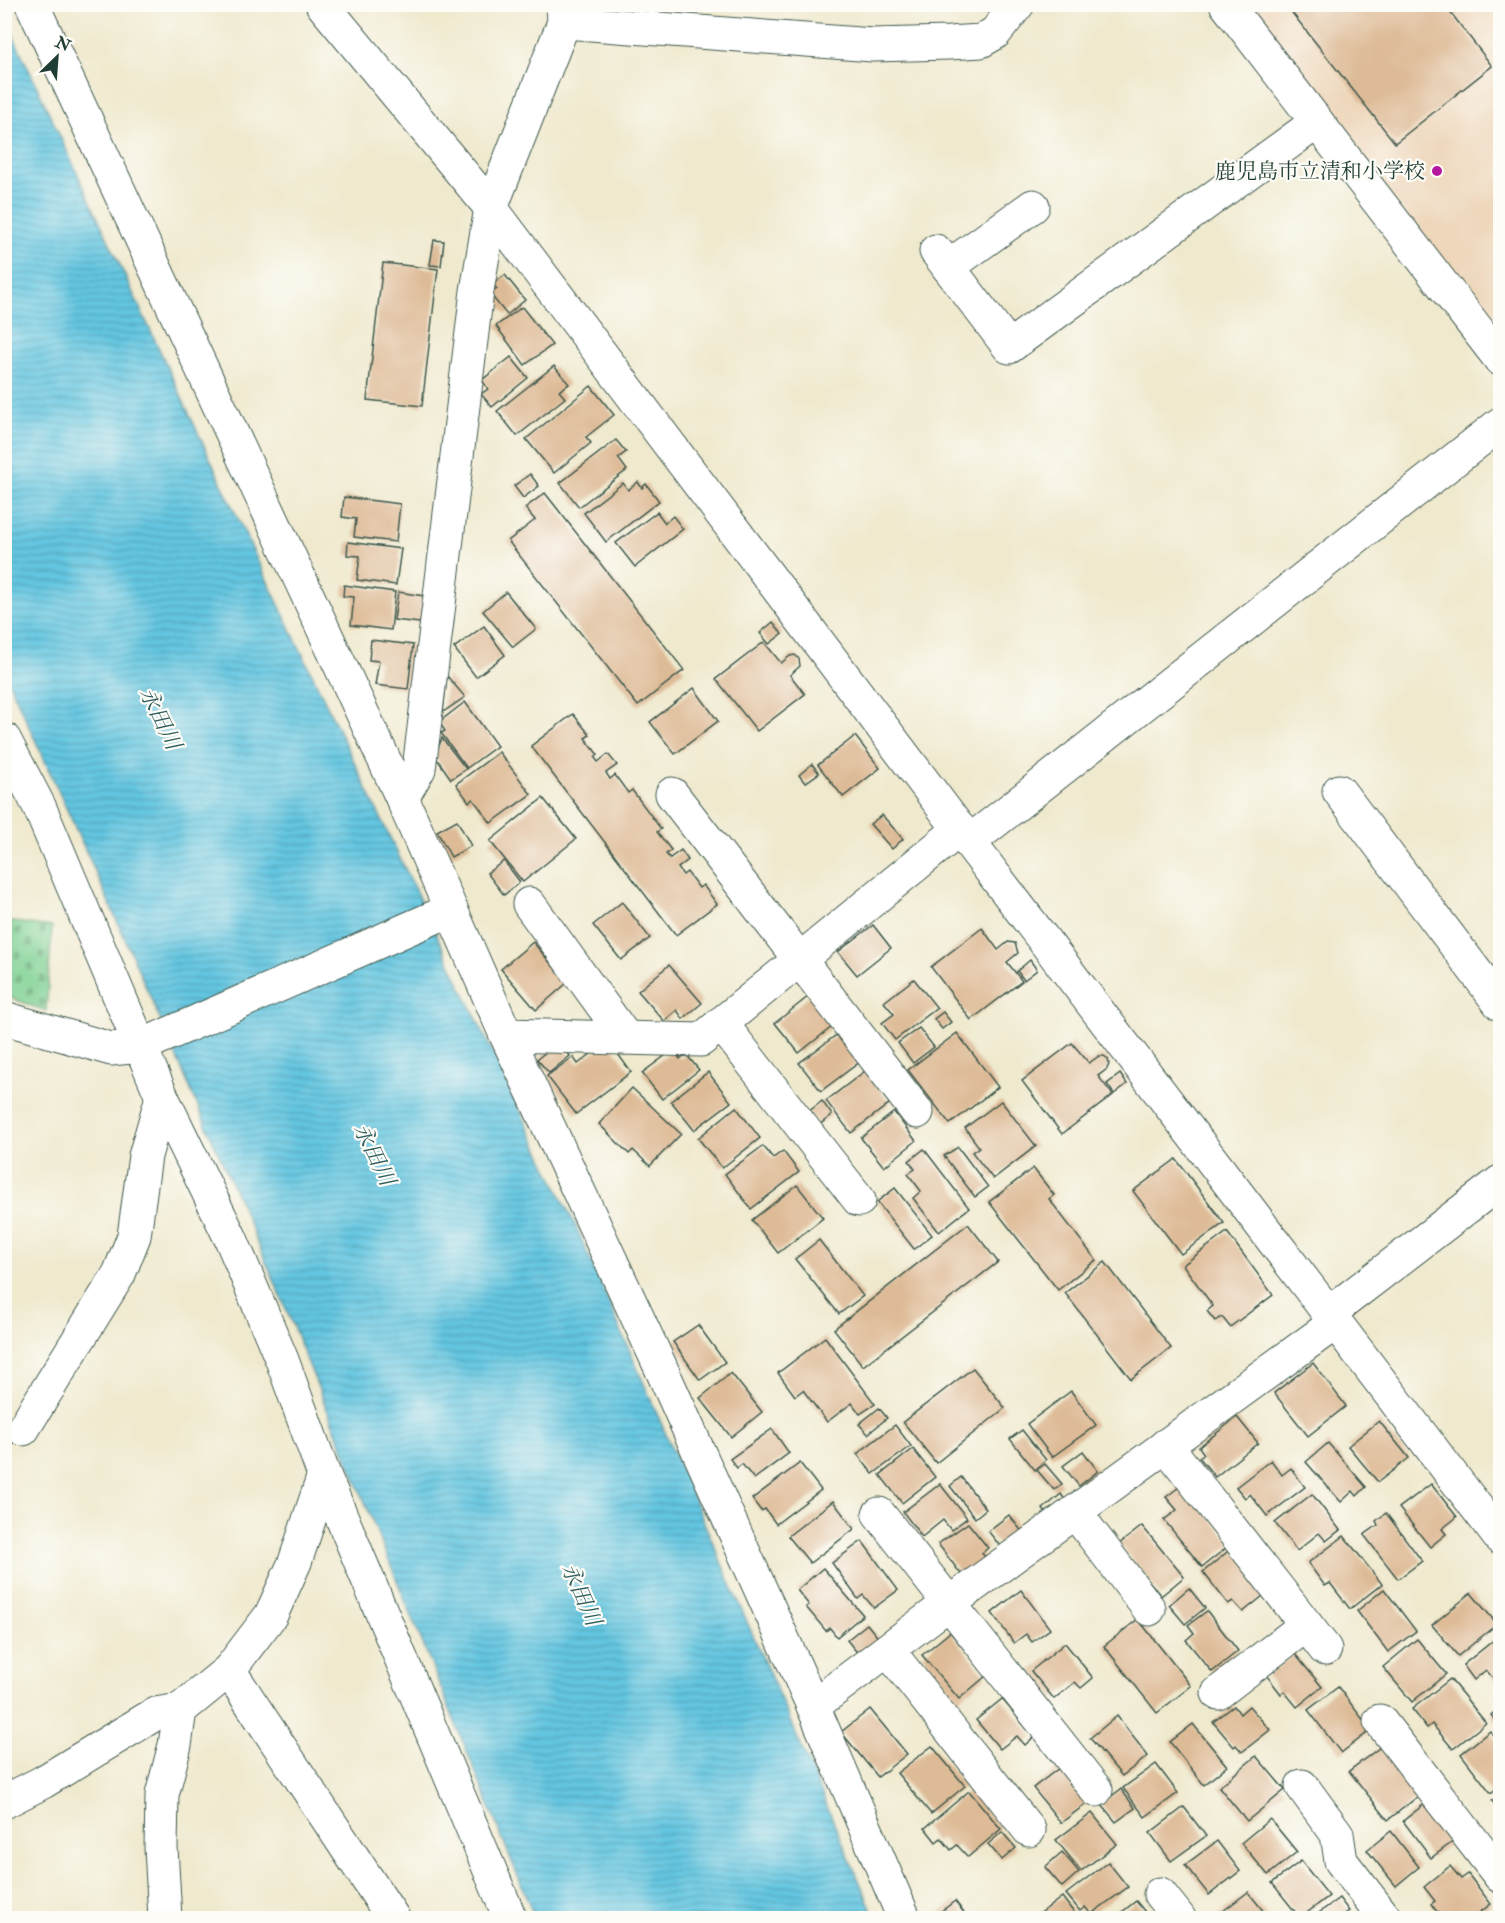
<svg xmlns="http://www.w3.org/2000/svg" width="1505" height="1923" font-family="'IM FELL Double Pica','Noto Serif JP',serif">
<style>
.built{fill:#eed7bb}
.cemetery{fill:url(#cemetery-stones);stroke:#4e8663;stroke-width:1.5}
.water{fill:url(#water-rules);stroke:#41828a;stroke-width:1.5}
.building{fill:#debb97}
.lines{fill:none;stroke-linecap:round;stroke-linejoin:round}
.minor-casing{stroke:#3e574b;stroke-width:35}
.tertiary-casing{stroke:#3e574b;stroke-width:35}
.minor{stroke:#fff;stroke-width:33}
.tertiary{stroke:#fff;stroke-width:33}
.poi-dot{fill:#b5179e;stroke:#fdfcf7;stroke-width:2}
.labels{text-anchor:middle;stroke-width:4.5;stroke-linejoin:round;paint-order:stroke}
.poi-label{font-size:21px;fill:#1f3d34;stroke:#fdfcf7;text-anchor:end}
.water-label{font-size:22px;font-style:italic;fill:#305f5f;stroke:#fdfcf7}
</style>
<defs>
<pattern id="cemetery-stones" width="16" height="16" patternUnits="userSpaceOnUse" patternTransform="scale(1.5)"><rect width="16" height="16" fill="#7dd092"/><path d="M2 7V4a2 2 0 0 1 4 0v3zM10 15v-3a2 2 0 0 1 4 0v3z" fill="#66aa78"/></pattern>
<pattern id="water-rules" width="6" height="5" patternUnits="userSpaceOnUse" patternTransform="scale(1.5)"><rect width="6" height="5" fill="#63c6e1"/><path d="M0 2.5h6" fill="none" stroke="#51a2b7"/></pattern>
</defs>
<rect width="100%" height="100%" fill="#fdfcf7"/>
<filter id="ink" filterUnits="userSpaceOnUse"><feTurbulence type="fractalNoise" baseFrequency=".0167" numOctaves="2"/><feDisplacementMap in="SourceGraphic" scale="12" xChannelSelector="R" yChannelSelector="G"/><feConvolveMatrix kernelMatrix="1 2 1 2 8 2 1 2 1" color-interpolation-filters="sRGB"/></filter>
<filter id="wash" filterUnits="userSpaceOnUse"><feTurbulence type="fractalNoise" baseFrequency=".008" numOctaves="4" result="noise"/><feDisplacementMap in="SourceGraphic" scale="24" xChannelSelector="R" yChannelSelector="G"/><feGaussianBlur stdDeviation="1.35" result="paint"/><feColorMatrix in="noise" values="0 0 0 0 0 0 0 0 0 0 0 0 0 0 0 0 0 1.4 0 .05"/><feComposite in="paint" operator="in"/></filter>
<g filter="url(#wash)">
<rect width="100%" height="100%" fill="#efe9ce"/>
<polygon class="built" points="1246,5 1500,5 1500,337"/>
<polygon class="cemetery" points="5,921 52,927 46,1011 5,996"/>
<polygon class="water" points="4,16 248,540 577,1229 871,1908 873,1918 535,1918 279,1292 100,882 5,674"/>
<g id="blocks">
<g class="building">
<polygon points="1285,4 1444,4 1492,66 1395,143"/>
<polygon points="434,240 444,241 441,266 430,265"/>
<polygon points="383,263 438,269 422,406 367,400"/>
<polygon points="505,275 525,300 507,315 490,294 497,289 493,284"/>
<polygon points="522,307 552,345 525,365 496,326"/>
<polygon points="511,357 528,378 492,407 481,394 488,389 482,380"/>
<polygon points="554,366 569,384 559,391 565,398 517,436 497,411"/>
<polygon points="591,386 614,415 586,437 591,443 554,473 526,439"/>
<polygon points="616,440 626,452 618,458 627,470 579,507 560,483"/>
<polygon points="530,474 539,486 523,498 514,486"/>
<polygon points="638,482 642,488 646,484 659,501 606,542 584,513 623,483 628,490"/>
<polygon points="545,493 684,670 638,706 508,541 535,520 525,508"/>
<polygon points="344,497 400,504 396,542 354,537 356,519 342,517"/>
<polygon points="657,512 665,523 673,516 683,529 635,567 616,543"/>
<polygon points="348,542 401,549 396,585 357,580 360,556 347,555"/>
<polygon points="344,585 395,592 391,630 351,625 354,597 343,596"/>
<polygon points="398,592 424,596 420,623 394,620"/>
<polygon points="506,592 536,629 513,647 483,611"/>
<polygon points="773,622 782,634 769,644 760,633"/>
<polygon points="484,626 505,655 476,677 454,648"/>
<polygon points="371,640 413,645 408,689 375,685 379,661 369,660"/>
<polygon points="764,642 781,663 790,656 795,655 799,659 800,666 790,675 805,694 757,731 716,679"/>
<polygon points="447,676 465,697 443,712"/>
<polygon points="694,688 718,721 675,754 650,722"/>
<polygon points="465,702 497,746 467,768 441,733 445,731 439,722"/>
<polygon points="573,714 590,735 585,738 598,755 595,758 598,762 608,754 617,765 606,773 610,779 615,775 628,793 632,790 661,829 657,832 671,850 666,854 670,858 681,850 688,860 678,868 683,875 687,872 699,888 703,885 717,904 676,935 531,746"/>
<polygon points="855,736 880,768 843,797 818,765"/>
<polygon points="442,738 466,769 451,779 435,756"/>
<polygon points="499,752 531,794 491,823 473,799 469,802 456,784"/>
<polygon points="812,764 819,773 805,783 799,775"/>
<polygon points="543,798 576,839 523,882 490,841"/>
<polygon points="882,815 903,839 892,849 870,824"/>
<polygon points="457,820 471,846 451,857 437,831"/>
<polygon points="504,861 520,882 504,895 487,873"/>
<polygon points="622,902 650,938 621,960 593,925"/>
<polygon points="873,925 891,948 857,975 838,952"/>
<polygon points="982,928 998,950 1008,942 1015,943 1018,953 1007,962 1022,981 971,1020 931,967"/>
<polygon points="533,942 567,983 536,1010 501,969"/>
<polygon points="1030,960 1037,970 1024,980 1017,971"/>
<polygon points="669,965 702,1003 683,1019 677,1010 664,1021 638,991"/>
<polygon points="914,979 937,1008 895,1040 882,1023 894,1014 884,1002"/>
<polygon points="809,996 833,1026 799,1053 775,1023"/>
<polygon points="943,1012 951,1022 942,1029 934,1019"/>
<polygon points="919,1028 934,1047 913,1063 898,1043"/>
<polygon points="839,1033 861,1061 821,1091 799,1063"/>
<polygon points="957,1033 998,1087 950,1124 908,1070"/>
<polygon points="559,1042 570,1056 549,1073 537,1059"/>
<polygon points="1072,1043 1089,1063 1099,1056 1104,1056 1108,1059 1109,1064 1107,1069 1098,1076 1113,1095 1062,1134 1022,1081"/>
<polygon points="600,1047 613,1047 631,1072 576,1114 547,1076 573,1057 578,1064"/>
<polygon points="673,1050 680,1059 686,1054 699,1070 662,1099 642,1073"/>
<polygon points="865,1071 890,1103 851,1133 826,1101"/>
<polygon points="708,1072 731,1102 694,1130 671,1101"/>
<polygon points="1120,1074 1127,1084 1114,1094 1107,1084"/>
<polygon points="632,1088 681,1134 650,1166 633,1150 629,1154 599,1124"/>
<polygon points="822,1101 832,1115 819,1125 808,1112"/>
<polygon points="1001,1101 1036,1146 993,1179 972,1152 979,1147 965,1128"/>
<polygon points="736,1107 760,1138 722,1168 698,1138"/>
<polygon points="894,1112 916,1141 884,1167 861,1138"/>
<polygon points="763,1146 773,1158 783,1151 799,1172 751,1209 725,1174"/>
<polygon points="958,1147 988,1187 975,1197 944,1156"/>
<polygon points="924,1149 969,1208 939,1232 913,1198 921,1191 908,1174 915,1169 909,1161"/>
<polygon points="1176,1159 1224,1223 1181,1254 1133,1191"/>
<polygon points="1033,1168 1054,1195 1049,1199 1096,1260 1058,1290 989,1202"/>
<polygon points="797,1185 823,1218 778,1253 752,1220"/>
<polygon points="895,1188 932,1235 914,1249 877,1202"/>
<polygon points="968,1224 998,1262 863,1366 834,1329"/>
<polygon points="1227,1232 1273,1295 1230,1327 1222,1317 1215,1321 1207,1311 1213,1306 1183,1265"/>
<polygon points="819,1240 863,1296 839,1314 795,1259"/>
<polygon points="1105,1262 1171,1348 1131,1379 1065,1293"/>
<polygon points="698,1325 725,1362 700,1380 673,1342"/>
<polygon points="825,1337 875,1404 860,1414 852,1403 827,1422 803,1390 795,1396 778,1373"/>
<polygon points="1313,1363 1346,1406 1308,1436 1274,1393"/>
<polygon points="973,1368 1005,1408 936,1463 903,1422"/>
<polygon points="731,1373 762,1412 731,1437 700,1398"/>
<polygon points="1071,1391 1096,1425 1052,1457 1027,1424"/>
<polygon points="879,1408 887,1418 868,1434 859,1424"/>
<polygon points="1237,1417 1258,1443 1215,1477 1199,1457 1204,1454 1199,1447"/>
<polygon points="1379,1421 1409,1458 1378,1482 1348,1446"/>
<polygon points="895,1425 911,1446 873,1474 857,1454"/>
<polygon points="772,1429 789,1453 754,1479 742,1464 737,1468 730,1459"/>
<polygon points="1022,1430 1046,1460 1035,1470 1010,1439"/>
<polygon points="1328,1443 1366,1487 1357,1496 1353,1491 1341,1502 1306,1462"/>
<polygon points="913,1449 935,1477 902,1503 880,1475"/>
<polygon points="1083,1451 1098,1471 1079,1486 1063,1466"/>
<polygon points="1271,1460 1282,1475 1291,1468 1305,1487 1267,1516 1250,1494 1245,1498 1236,1487"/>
<polygon points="800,1463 821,1490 776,1524 765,1509 761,1511 752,1499"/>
<polygon points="1045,1464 1062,1484 1054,1490 1037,1470"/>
<polygon points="961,1477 986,1509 975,1518 950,1486"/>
<polygon points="940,1484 967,1518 951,1530 943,1520 922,1537 903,1512"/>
<polygon points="1183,1484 1231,1544 1202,1567 1164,1520 1177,1510 1166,1497"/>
<polygon points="1431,1484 1457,1517 1442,1529 1446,1534 1430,1547 1399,1508"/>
<polygon points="1061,1494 1067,1503 1049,1517 1043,1509"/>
<polygon points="1312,1494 1340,1530 1326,1541 1319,1533 1297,1551 1275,1523"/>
<polygon points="833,1501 854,1529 810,1563 788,1536"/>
<polygon points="1386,1513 1422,1561 1398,1579 1364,1535 1378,1525 1376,1521"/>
<polygon points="1009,1515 1027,1538 1001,1547 988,1531"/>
<polygon points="968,1523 988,1548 982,1553 987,1560 964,1578 938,1544"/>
<polygon points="1142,1526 1184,1577 1161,1596 1119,1544"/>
<polygon points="1344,1536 1382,1584 1350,1609 1330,1583 1325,1586 1308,1563"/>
<polygon points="862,1541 898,1590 874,1608 863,1595 858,1599 832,1563"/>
<polygon points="1232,1548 1268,1592 1243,1612 1233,1601 1228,1604 1203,1572"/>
<polygon points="823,1568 863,1615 837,1637 830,1628 826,1631 806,1607 809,1605 797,1590"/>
<polygon points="1189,1588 1205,1608 1185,1624 1169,1605"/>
<polygon points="1384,1589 1416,1631 1388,1652 1357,1611"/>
<polygon points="1021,1590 1050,1629 1032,1642 1026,1634 1014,1643 992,1613"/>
<polygon points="1471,1593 1497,1624 1458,1656 1432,1625"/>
<polygon points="1207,1611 1238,1651 1212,1672 1186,1640 1194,1633 1188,1625"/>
<polygon points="1138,1619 1191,1686 1157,1713 1104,1646"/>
<polygon points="867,1624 880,1640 860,1656 847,1640"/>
<polygon points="950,1632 986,1676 959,1699 922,1655"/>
<polygon points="1500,1635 1500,1682 1498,1684 1486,1670 1474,1680 1463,1665"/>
<polygon points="1417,1639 1446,1674 1412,1702 1383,1667"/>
<polygon points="1065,1643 1093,1678 1081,1688 1075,1682 1054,1699 1031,1671"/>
<polygon points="1295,1654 1322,1687 1297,1707 1284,1691 1281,1694 1267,1676"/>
<polygon points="1450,1679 1486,1723 1453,1749 1432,1724 1427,1728 1412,1709"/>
<polygon points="1338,1687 1371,1730 1341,1753 1308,1710"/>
<polygon points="1002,1699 1034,1737 1025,1745 1017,1736 1000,1749 976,1720"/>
<polygon points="1234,1706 1240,1714 1249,1706 1270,1730 1242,1752 1236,1745 1234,1747 1213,1722"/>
<polygon points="1500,1707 1500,1726 1491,1715"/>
<polygon points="870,1709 907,1754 878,1777 841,1732"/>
<polygon points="1117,1716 1148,1756 1122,1776 1090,1738"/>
<polygon points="1193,1724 1227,1766 1204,1785 1170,1742"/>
<polygon points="1490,1731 1500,1745 1500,1785 1491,1793 1461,1754"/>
<polygon points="1383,1745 1421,1794 1388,1820 1349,1771"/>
<polygon points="932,1746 965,1786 931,1814 897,1773"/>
<polygon points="1256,1756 1285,1790 1247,1821 1219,1787"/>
<polygon points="1156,1764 1178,1793 1145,1817 1123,1788"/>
<polygon points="1059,1768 1087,1803 1061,1823 1033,1788"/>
<polygon points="1121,1789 1135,1808 1116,1822 1101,1804"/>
<polygon points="969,1791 1001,1829 968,1857 957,1845 951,1850 941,1838 936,1842 925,1828"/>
<polygon points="1500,1795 1500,1809 1499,1810 1492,1801"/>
<polygon points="1426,1803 1455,1840 1431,1858 1403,1821"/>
<polygon points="1184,1807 1206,1836 1171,1861 1150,1833"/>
<polygon points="1092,1813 1117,1844 1081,1871 1056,1840"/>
<polygon points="1270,1819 1297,1852 1268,1875 1241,1843"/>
<polygon points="1391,1831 1419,1867 1396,1886 1367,1850"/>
<polygon points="1002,1832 1016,1848 1002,1860 988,1844"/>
<polygon points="1217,1841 1240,1871 1209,1895 1185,1865"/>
<polygon points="1062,1852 1079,1872 1062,1887 1045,1867"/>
<polygon points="1301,1861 1329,1896 1300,1918 1272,1883"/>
<polygon points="1108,1862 1128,1887 1091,1914 1085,1907 1080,1911 1066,1894"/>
<polygon points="1450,1866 1461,1879 1468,1874 1491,1904 1472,1918 1442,1918 1431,1904 1435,1901 1424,1887"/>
<polygon points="1248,1892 1269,1918 1229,1918 1223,1911"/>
<polygon points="1062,1897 1078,1918 1037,1918 1040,1917 1038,1915"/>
<polygon points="1339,1898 1349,1911 1339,1918 1312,1918"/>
<polygon points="955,1901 968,1918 932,1918"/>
<polygon points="1136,1901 1150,1918 1118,1918 1117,1916"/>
<polygon points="1222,1912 1227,1918 1214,1918"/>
</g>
</g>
</g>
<g filter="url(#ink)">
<use href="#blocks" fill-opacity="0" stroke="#3e574b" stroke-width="1.5"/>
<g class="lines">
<g class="minor-casing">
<g id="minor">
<polyline points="32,4 402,798 506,1035 661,1368 813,1706 904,1918"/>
<polyline points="1226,4 1500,359"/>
<polyline points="564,22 873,45 949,43 981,41 995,33 1018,4"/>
<polyline points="936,251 1009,347 1317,122"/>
<polyline points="948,267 1033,206"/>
<polyline points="4,739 39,806 162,1097 231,1239 282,1360 324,1475 510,1918"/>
<polyline points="1339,791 1500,1004"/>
<polyline points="672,794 917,1112"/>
<polyline points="402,798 419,769 477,291 491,208 564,22 563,4"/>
<polyline points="969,842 1500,424"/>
<polyline points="529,904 626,1038"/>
<polyline points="4,1018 111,1049 141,1046 451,910"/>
<polyline points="721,1023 859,1200"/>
<polyline points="506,1035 701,1040 960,829"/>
<polyline points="1328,1314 1500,1182"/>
<polyline points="23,1429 119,1274 134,1236 145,1156 162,1097"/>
<polyline points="1166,1445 1325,1649"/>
<polyline points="1075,1512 1149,1609"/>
<polyline points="879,1514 1096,1790"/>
<polyline points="888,1650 1029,1830"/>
<polyline points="229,1670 393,1918"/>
<polyline points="1218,1693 1306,1625"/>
<polyline points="813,1706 948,1604 1335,1323"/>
<polyline points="1380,1721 1500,1876"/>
<polyline points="1302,1786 1337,1834 1341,1861 1385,1918"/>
<polyline points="4,1802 43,1782 155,1714 180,1710"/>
<polyline points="1160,1894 1179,1918"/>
<polyline points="165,1918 161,1848 162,1795 175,1745 180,1710 229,1670 271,1615 295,1562 324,1475"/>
</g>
</g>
<g class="tertiary-casing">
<polyline id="tertiary" points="322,4 491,208 969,842 1500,1538"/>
</g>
<use href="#minor" class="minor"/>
<use href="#tertiary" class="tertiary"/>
</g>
</g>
<circle class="poi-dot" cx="1437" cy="171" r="6"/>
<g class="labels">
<g class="poi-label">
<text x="1425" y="178">鹿児島市立清和小学校</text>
</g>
<g class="water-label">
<text transform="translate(161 718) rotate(64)" y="8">永田川</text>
<text transform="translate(375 1154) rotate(64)" y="8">永田川</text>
<text transform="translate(582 1594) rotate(66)" y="8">永田川</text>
</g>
</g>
<rect width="1505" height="1923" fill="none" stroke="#fdfcf7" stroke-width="24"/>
<g transform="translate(57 57) rotate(25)" stroke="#fdfcf7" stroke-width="4.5" paint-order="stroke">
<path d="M0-4.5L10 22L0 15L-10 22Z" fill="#1f3d34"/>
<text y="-9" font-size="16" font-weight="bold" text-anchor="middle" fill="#1f3d34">N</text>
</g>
</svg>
